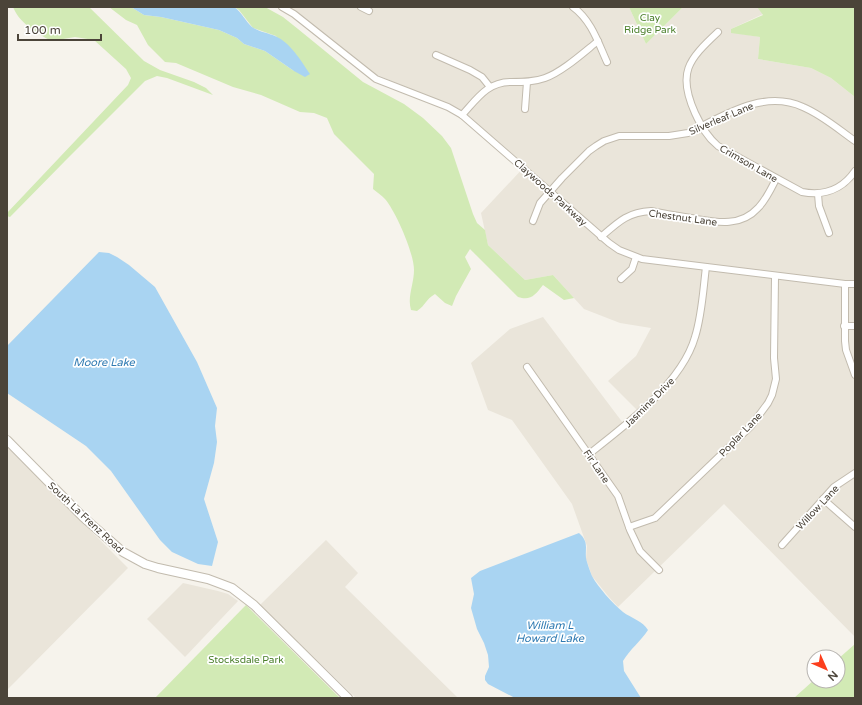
<svg xmlns="http://www.w3.org/2000/svg" width="862" height="705" font-family="'Varela Round',sans-serif">
<style>
.residential{fill:#eae5da}
.green{fill:#d2eab5}
.water{fill:#a9d4f2}
.lines{fill:none;stroke-linecap:round;stroke-linejoin:round}
.minor-casing{stroke:#c2bbae;stroke-width:8}
.tertiary-casing{stroke:#c2bbae;stroke-width:10}
.minor{stroke:#fff;stroke-width:6}
.tertiary{stroke:#fff;stroke-width:8}
.labels{text-anchor:middle;stroke-width:3.5;stroke-linejoin:round;paint-order:stroke}
.park-label{font-size:10px;fill:#4a7f2a;stroke:#fff}
.street-label{font-size:10px;fill:#4b4439;stroke:#fff}
.water-label{font-size:11px;font-style:italic;fill:#2e7ab2;stroke:#fff}
</style>
<rect width="100%" height="100%" fill="#f6f3ec"/>
<g class="residential">
<polygon points="290,7 629,7 646,44 683,7 757,7 763,14 731,29 731,32 760,37 758,59 811,68 831,78 855,97 855,637 724,504 618,607 608,596 592,576 586,559 587,546 572,504 512,420 488,410 471,363 510,329 543,317 623,423 637,410 608,381 636,356 651,328 620,323 584,309 553,275 525,280 488,245 481,213 526,165 459,109 375,74 363,67"/>
<polygon points="7,447 128,568 7,690"/>
<polygon points="326,540 358,573 345,587 458,698 356,698 260,605"/>
<polygon points="183,583 218,591 228,594 238,601 185,657 147,619"/>
</g>
<g class="green">
<path d="M13,7h76l55,54 16,9 34,12 12,6 7,7 -46,-17 -10,-2 -12,5 -80,80 -55,56 -3,-1v-3l121,-128 3,-7 -5,-9 -32,-29 -19,-3 -24,4c-15,-9 -31,-17 -38,-34z"/>
<path d="M109,7h22l13,8 17,2 58,13 18,8 7,6 21,7 29,20 -18,-35 -23,-8 -14,-18 -5,-3h31l18,10 15,12 65,53 41,22 19,14 19,18 9,12 22,66 4,9 8,7 3,15 37,35 28,-5 21,23 -10,2 -21,-15c-8,10 -12,16 -25,12l-48,-48 -5,8 6,12 -15,27 -4,10 -7,-3 -10,-9c-10,6 -9,11 -18,17l-6,-1c-4,-13 3,-26 3,-40 0,-17 -18,-58 -29,-71 -3,-3 -8,-7 -12,-10l1,-15 -40,-40 -7,-16 -13,-5 -14,-1 -39,-17 -28,-8 -57,-24 -11,-1 -17,-17 -11,-20 -11,-5z"/>
<polygon points="629,7 683,7 646,44"/>
<polygon points="757,7 855,7 855,97 831,78 811,68 758,59 760,37 731,33 731,29 763,15"/>
<polygon points="246,605 340,698 155,698"/>
<polygon points="855,644 855,698 794,698 814,680 838,681 838,659"/>
</g>
<g class="water">
<path d="M131,7h103c8,5 11,14 18,20 7,5 16,6 23,9 16,7 26,25 35,38l-5,3 -11,-6 -29,-20 -21,-7 -7,-6 -18,-8 -58,-13 -17,-2z"/>
<polygon points="99,252 109,253 117,257 129,265 155,287 197,362 217,408 215,426 217,442 214,463 204,499 218,542 212,566 198,564 172,552 160,540 111,471 86,446 7,393 7,346"/>
<path d="M579,533c10,9 6,14 7,25 1,5 4,13 6,18 6,11 21,28 31,36 8,6 20,9 25,18 -7,11 -18,19 -25,31l1,10 17,27h-126l-27,-14 -3,-4v-4l4,-9 -1,-12 -4,-12 -7,-14 -6,-21 3,-14 -3,-16 9,-7z"/>
</g>
<g class="lines">
<g class="minor-casing">
<g id="minor">
<polyline points="282,7 294,14 376,79 448,107 462,115 609,243 619,250 642,259 845,284 855,284"/>
<polyline points="361,7 369,11"/>
<path d="M573,7c18,13 25,35 34,55"/>
<path d="M718,32c-30,28 -41,41 -23,81 6,13 12,24 23,33l84,46c21,4 40,-2 53,-21"/>
<polyline points="436,55 470,70 482,77 490,87"/>
<polyline points="525,109 527,82"/>
<path d="M462,115c15,-16 25,-33 49,-33 12,0 23,0 34,-4 17,-6 38,-25 53,-37"/>
<polyline points="818,194 819,206 829,233"/>
<path d="M533,221l7,-18 22,-25 27,-27 7,-5 8,-5 15,-5h50l19,-3c35,-17 75,-44 115,-26 19,8 35,22 52,34"/>
<path d="M601,237c17,-15 27,-25 50,-26 14,3 27,5 40,7 24,4 49,10 67,-10 8,-8 13,-19 18,-29"/>
<polyline points="621,279 632,269 636,257"/>
<polyline points="845,284 845,341 846,350 855,375"/>
<polyline points="844,326 855,326"/>
<polyline points="527,367 618,496 630,530 640,551 659,570"/>
<path d="M589,454c36,-28 93,-71 106,-117 7,-22 8,-46 11,-70"/>
<polyline points="823,499 855,527"/>
<polyline points="629,527 655,518 751,426 768,403 772,395 776,379 774,358 775,277"/>
<polyline points="782,545 834,487 855,473"/>
</g>
</g>
<g class="tertiary-casing">
<polyline id="tertiary" points="7,440 83,517 123,552 145,564 158,568 208,579 232,588 254,605 348,698"/>
</g>
<use href="#minor" class="minor"/>
<use href="#tertiary" class="tertiary"/>
</g>
<g class="labels">
<g class="park-label">
<text x="650" y="21">Clay<tspan x="650" dy="12">Ridge Park</tspan></text>
<text x="246" y="663">Stocksdale Park</text>
</g>
<g class="street-label">
<text transform="translate(721 118) rotate(-23)" y="4">Silverleaf Lane</text>
<text transform="translate(749 163) rotate(30)" y="4">Crimson Lane</text>
<text transform="translate(551 192) rotate(42)" y="4">Claywoods Parkway</text>
<text transform="translate(683 217) rotate(8)" y="4">Chestnut Lane</text>
<text transform="translate(649 402) rotate(-45)" y="4">Jasmine Drive</text>
<text transform="translate(740 434) rotate(-46)" y="4">Poplar Lane</text>
<text transform="translate(597 466) rotate(56)" y="4">Fir Lane</text>
<text transform="translate(817 507) rotate(-47)" y="4">Willow Lane</text>
<text transform="translate(86 517) rotate(43)" y="4">South La Frenz Road</text>
</g>
<g class="water-label">
<text x="104" y="366">Moore Lake</text>
<text x="550" y="629">William L<tspan x="550" dy="13">Howard Lake</tspan></text>
</g>
</g>
<rect width="862" height="705" fill="none" stroke="#4b4439" stroke-width="16"/>
<g transform="translate(826 669) rotate(135)"><circle r="19" fill="#ffffff" stroke="#b7b4b0"/>
<path d="M0-3L7 15L0 10L-7 15Z" fill="#fc3f1d"/>
<text y="-6" font-size="11" font-weight="bold" text-anchor="middle" fill="#4b4439">N</text>
</g>
<path d="M18 34v6h83v-6" fill="none" stroke="#4b4439" stroke-width="2"/>
<text x="24" y="34" font-size="12" fill="#4b4439" stroke="#ffffff" stroke-width="3" paint-order="stroke">100 m</text>
</svg>
